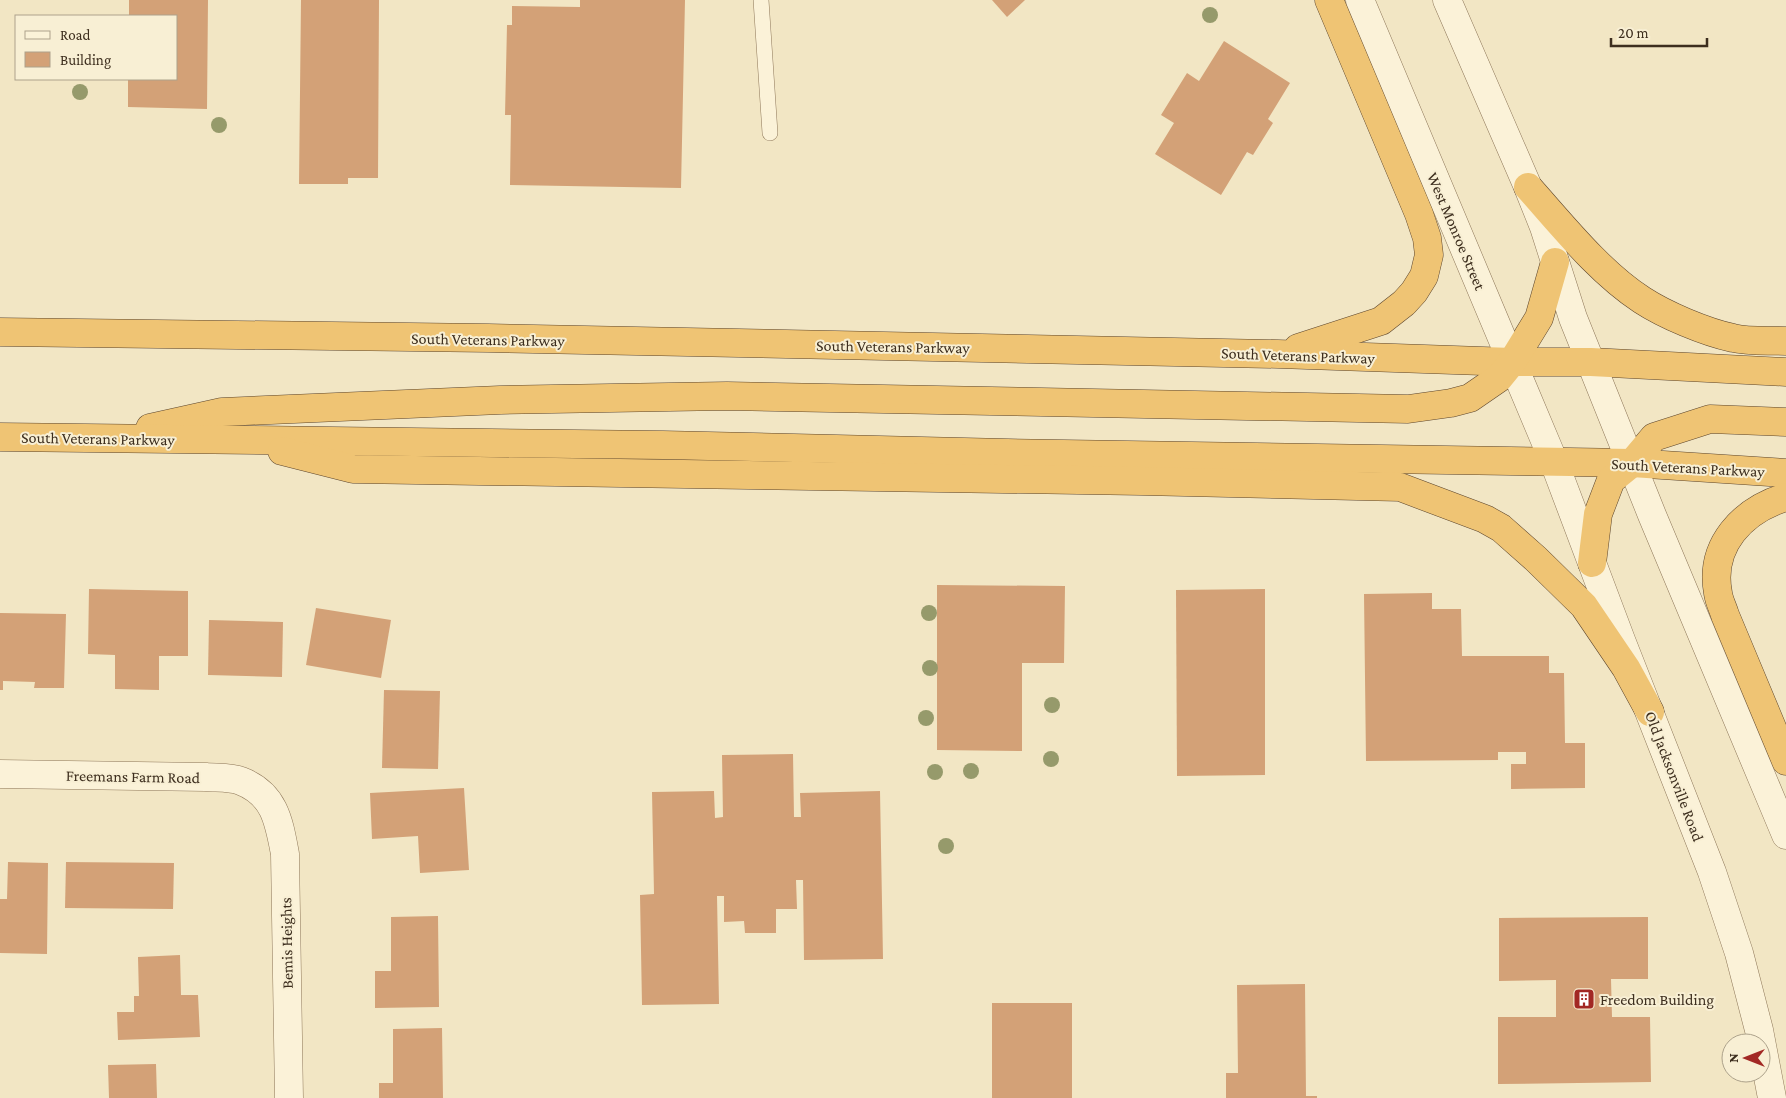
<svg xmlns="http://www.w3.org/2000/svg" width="1786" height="1098" font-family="'Crimson Pro',serif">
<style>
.building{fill:#d3a177}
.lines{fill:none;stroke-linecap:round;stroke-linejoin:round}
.service-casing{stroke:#8e7759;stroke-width:16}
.minor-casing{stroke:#8e7759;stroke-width:29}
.tertiary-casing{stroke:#8e7759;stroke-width:29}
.trunk-casing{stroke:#5c452d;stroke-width:29}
.service{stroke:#fbf2d8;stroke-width:15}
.minor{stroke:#fbf2d8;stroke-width:28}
.tertiary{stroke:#fbf2d8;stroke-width:28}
.trunk{stroke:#efc474;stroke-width:28}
.tree{fill:#969a6b}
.labels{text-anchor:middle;stroke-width:4;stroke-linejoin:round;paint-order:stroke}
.street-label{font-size:16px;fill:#3d2e1e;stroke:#f8efd4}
.poi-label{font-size:16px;fill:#3d2e1e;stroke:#f8efd4;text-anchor:start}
</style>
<rect width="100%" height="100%" fill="#f2e6c4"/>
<g class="building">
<polygon points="129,0 208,0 207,109 128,107 128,79 176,79 176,16 129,16"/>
<polygon points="301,0 379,0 378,178 348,178 348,184 299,184"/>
<polygon points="580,0 685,0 681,188 510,185 511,115 505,115 507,25 512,25 512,6 580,7"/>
<polygon points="992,0 1025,0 1007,17"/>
<polygon points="1224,41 1290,83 1268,119 1273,123 1253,155 1247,152 1221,195 1155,154 1174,123 1161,115 1187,73 1199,81"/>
<polygon points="937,585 1065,586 1064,663 1022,663 1022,751 937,750"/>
<polygon points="89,589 188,591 188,656 159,656 159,690 115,689 115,655 88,654"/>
<polygon points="1265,589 1265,775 1177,776 1176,590"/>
<polygon points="1432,593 1432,609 1461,609 1462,656 1549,656 1549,673 1564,673 1565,743 1585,743 1585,788 1511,789 1511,764 1526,764 1526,752 1498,752 1498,760 1366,761 1364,594"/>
<polygon points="316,608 391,620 381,678 306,665"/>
<polygon points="0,613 66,614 64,688 34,688 35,682 3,681 3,690 0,690"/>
<polygon points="209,620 283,622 282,677 208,675"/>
<polygon points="384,690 440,691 438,769 382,768"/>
<polygon points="793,754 794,817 801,817 800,793 880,791 883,959 804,960 803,880 796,880 797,909 776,909 776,933 745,933 744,921 724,922 724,896 717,896 719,1004 642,1005 640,895 654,894 652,792 714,791 715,818 723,817 722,755"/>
<polygon points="464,788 469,870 420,873 418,836 372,839 370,793"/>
<polygon points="8,862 48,863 47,954 0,953 0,899 7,899"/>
<polygon points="66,862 174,863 173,909 65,908"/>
<polygon points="438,916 439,1007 375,1008 375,971 391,971 391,917"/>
<polygon points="1648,917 1648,979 1611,979 1612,1017 1650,1017 1651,1082 1498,1084 1498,1017 1556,1017 1556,980 1499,981 1499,918"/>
<polygon points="180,955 181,995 198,995 200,1037 118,1040 117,1012 134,1012 134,996 139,996 138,957"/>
<polygon points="1305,984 1306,1096 1317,1096 1317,1098 1226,1098 1226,1073 1238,1073 1237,985"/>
<rect x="992" y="1003" width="80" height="95"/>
<polygon points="442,1028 443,1098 379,1098 379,1083 393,1083 393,1029"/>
<polygon points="156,1064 157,1098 109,1098 108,1065"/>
</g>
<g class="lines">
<g class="service-casing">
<polyline id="service" points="761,0 770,133"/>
</g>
<g class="minor-casing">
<path id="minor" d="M0,774l206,3c11,1 25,0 35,4 34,13 38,41 44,73l4,244"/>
</g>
<g class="tertiary-casing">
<g id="tertiary">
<polyline points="1360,0 1554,462 1621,640 1712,872 1739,953 1759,1030 1772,1098"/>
<polyline points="1447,0 1528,187 1544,227 1573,318 1652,515 1786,835"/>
</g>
</g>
<g class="trunk-casing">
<g id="trunk">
<path d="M1528,187c34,38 71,85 114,113 23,15 63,32 91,38 16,4 36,2 53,3"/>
<polyline points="0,332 488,338 1278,354 1512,362 1591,362 1786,372"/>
<polyline points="1298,348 1381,321 1404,303 1414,292 1424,276 1429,255 1427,238 1419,214 1329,0"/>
<polyline points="150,428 222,412 500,400 727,396 1408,409 1451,403 1470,398 1499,378 1512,362 1539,318 1555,262"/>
<polyline points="0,437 663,445 1007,453 1632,463 1786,473"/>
<polyline points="282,451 353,469 1141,481 1400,487 1485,519 1501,528 1536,559 1584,606 1626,668 1650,712"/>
<path d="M1786,497c-43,13 -77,48 -68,96 1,8 5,15 7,22l61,146"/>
<polyline points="1592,563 1598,514 1611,480 1632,463 1654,437 1710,419 1786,422"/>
</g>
</g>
<use href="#service" class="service"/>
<use href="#minor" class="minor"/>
<use href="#tertiary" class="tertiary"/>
<use href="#trunk" class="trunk"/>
</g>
<g class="tree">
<circle cx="1210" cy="15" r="8"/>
<circle cx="80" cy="92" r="8"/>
<circle cx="219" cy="125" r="8"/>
<circle cx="929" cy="613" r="8"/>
<circle cx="930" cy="668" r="8"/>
<circle cx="1052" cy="705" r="8"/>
<circle cx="926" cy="718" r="8"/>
<circle cx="1051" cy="759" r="8"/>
<circle cx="971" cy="771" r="8"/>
<circle cx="935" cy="772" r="8"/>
<circle cx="946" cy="846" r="8"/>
</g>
<defs>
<g id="building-square" transform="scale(1.125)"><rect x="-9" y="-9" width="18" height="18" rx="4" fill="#a22824" stroke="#f8efd4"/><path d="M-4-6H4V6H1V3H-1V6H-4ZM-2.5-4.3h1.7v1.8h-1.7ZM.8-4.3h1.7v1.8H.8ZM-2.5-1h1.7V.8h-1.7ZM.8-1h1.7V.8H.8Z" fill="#fff"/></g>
</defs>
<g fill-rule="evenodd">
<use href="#building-square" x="1584" y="999"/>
</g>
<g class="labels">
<g class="street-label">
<text transform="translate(1457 231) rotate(67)" y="6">West Monroe Street</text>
<text transform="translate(488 339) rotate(1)" y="6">South Veterans Parkway</text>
<text transform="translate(893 346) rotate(1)" y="6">South Veterans Parkway</text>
<text transform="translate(1298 355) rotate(2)" y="6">South Veterans Parkway</text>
<text transform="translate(98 438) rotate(1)" y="6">South Veterans Parkway</text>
<text transform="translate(1688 467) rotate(3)" y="6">South Veterans Parkway</text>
<text transform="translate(133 776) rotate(1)" y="6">Freemans Farm Road</text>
<text transform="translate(1675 776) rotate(69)" y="6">Old Jacksonville Road</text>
<text transform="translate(286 943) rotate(-91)" y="6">Bemis Heights</text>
</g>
<g class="poi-label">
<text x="1600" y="1005">Freedom Building</text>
</g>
</g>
<rect x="15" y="15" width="162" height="65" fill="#f8efd4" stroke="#ada28b"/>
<rect x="25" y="31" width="25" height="8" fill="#fbf2d8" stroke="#ada28b"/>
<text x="60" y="40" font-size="15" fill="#3d2e1e">Road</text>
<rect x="25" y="52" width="25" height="15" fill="#d3a177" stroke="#ada28b"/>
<text x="60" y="65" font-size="15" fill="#3d2e1e">Building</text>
<g transform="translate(1746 1058) rotate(270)"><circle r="24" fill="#f8efd4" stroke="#ada28b"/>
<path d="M0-4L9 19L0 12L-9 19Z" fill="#a22824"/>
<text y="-8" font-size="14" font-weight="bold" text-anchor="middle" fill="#3d2e1e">N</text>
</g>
<path d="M1611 38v8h96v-8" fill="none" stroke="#3d2e1e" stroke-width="2.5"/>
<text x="1618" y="38" font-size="15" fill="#3d2e1e" stroke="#f8efd4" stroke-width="4" paint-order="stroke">20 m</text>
</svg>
